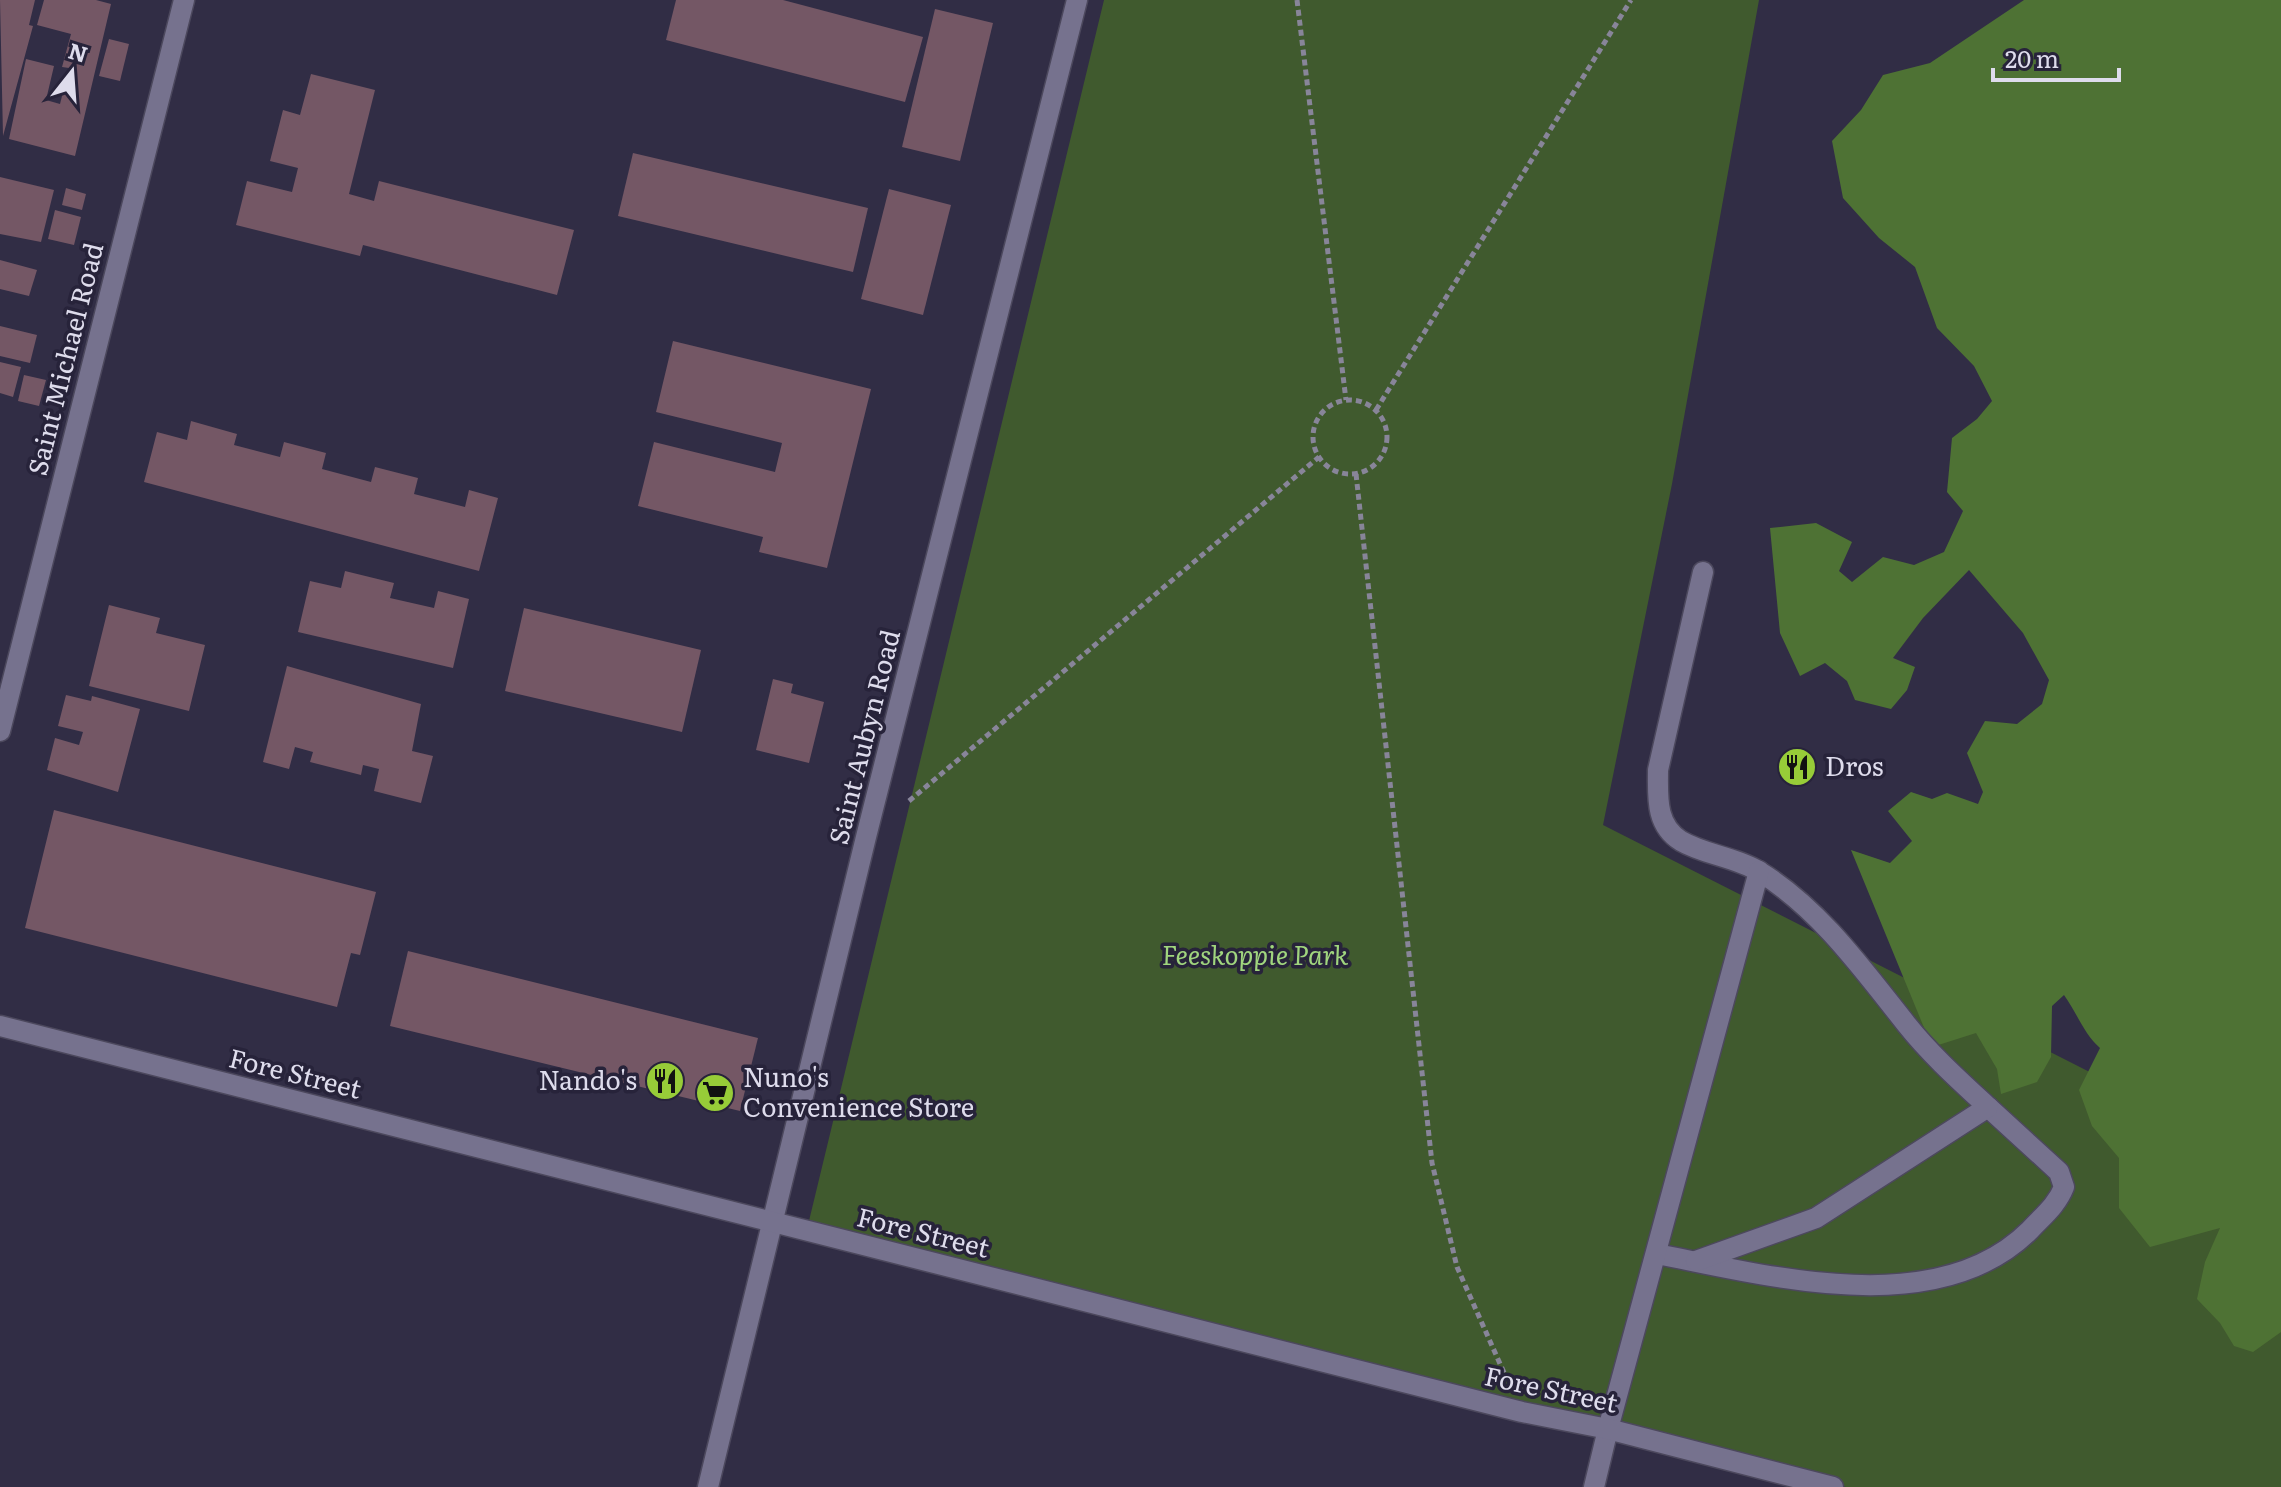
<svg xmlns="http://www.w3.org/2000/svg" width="2281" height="1487" font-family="Literata,serif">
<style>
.green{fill:#405a2e}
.forest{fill:#4e7234}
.building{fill:#745765}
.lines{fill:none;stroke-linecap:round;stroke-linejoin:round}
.service-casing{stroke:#4c485d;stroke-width:23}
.minor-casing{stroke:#4c485d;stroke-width:23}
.tertiary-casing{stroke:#4c485d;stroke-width:23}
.path{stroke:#888599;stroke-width:5;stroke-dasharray:6 4;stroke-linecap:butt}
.service{stroke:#76728e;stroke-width:20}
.minor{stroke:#76728e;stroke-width:20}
.tertiary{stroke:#76728e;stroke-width:20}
.labels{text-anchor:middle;stroke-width:7;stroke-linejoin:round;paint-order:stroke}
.street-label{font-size:26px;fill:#dedcec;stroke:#27233a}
.poi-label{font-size:26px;fill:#dedcec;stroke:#27233a;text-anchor:start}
.park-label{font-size:26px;font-style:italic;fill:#a0d57e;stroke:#27233a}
</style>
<rect width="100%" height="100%" fill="#312d45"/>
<polygon class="green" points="1104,0 1759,0 1672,484 1603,825 2281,1169 2281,1487 1846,1487 1495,1402 808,1225"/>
<path class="forest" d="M2024,0h257v1332l-28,20 -19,-6 -14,-23 -23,-24 8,-37 15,-34 -70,19 -31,-39v-50l-27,-32 -13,-36 21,-42c-16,-14 -23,-35 -36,-53l-12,11 -1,51 -14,25 -36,12 -4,-25 -21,-36 -44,14 -81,-197 39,13 22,-22 -24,-30 23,-19 21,7 15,-6 31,11 5,-12 -16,-39 18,-32 32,3 25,-20 7,-24 -26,-47 -54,-63 -46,48 -30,40 22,9 -8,23 -16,19 -36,-9 -8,-19 -22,-18 -25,13 -20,-43 -10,-105 46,-5 36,19 -13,29 13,11 31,-25 31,8 30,-13 19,-41 -16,-19 5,-54 25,-19 15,-18 -18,-35 -37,-38 -22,-61 -36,-29 -36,-40 -11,-57 29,-31 22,-35 47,-12z"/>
<g class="building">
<polygon points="0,0 35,0 29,25 33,26 3,136"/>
<polygon points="44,0 96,0 111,4 75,156 9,139 26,59 54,66 46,100 60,104 69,68 62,67 71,34 37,25"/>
<polygon points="676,0 783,0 923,37 905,102 666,40"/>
<polygon points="935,9 993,23 960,161 902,147"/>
<polygon points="109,39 129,44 120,81 99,76"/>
<polygon points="311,74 375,90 349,194 374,201 379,181 574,230 557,295 363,245 360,256 236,225 247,181 292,192 298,168 270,161 283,110 300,115"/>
<polygon points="633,153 868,208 853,272 618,216"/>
<polygon points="0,177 54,190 41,242 0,234"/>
<polygon points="66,188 86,194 82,210 62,205"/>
<polygon points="889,189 951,205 923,315 861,299"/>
<polygon points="55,210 81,217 74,245 48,239"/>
<polygon points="0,260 37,270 29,296 0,289"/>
<polygon points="0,326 37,335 30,363 0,356"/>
<polygon points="673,341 871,389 827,568 759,552 763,537 638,506 654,442 775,472 782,443 656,412"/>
<polygon points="0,362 21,367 13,397 0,393"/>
<polygon points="24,375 46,380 39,406 18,401"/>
<polygon points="191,421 237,434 234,445 280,457 284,442 326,453 322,469 371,482 375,467 418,478 414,494 465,507 469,490 498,498 479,571 144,482 157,432 187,440"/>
<polygon points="345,571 394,583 390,598 434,608 438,591 469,599 453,668 298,632 310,581 341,588"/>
<polygon points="109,605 160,618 156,633 205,645 189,711 89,686"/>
<polygon points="524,608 701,650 682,732 505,691"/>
<polygon points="287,666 421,704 412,751 433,756 421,803 374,791 379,769 363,765 361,775 310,762 313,752 295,747 289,769 263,762"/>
<polygon points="773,679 793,684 791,693 824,702 809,763 756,750"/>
<polygon points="66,695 91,701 92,696 140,709 118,792 47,770 55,738 79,745 83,732 58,726"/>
<polygon points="54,810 376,892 360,955 351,953 337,1007 25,928"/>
<polygon points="408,951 758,1038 740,1111 390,1026"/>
</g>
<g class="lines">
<g class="service-casing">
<g id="service">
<path d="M1657,1254c113,22 281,68 373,-24 13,-14 27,-25 34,-43l-5,-15 -71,-65"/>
<path d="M1696,1261l120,-43 172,-111c-28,-26 -57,-52 -81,-82 -43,-54 -87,-116 -147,-153 -24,-15 -55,-17 -79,-31 -26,-16 -23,-45 -23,-71l45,-198"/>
<polyline points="1608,1429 1759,871"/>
</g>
</g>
<g class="minor-casing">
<g id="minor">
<polyline points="0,731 184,0"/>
<polyline points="708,1487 866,837 1077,0"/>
<polyline points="1594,1487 1608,1429"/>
</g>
</g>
<g class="tertiary-casing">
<polyline id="tertiary" points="0,1026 1522,1412 1608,1429 1833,1487"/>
</g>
<g class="path">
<polyline points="1297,0 1346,400"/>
<circle cx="1350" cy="437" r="37"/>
<polyline points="1376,410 1631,0"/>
<polyline points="1356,474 1432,1163 1457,1267 1505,1375"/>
<polyline points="909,801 1319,457"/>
</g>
<use href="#service" class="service"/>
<use href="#minor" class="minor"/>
<use href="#tertiary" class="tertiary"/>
</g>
<defs>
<g id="restaurant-disc" transform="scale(2)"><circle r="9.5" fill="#97cc38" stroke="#27233a"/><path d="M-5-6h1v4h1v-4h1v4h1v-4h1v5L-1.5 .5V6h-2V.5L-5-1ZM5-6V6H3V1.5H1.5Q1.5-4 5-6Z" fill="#111"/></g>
<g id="supermarket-disc" transform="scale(2)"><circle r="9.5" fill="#97cc38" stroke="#27233a"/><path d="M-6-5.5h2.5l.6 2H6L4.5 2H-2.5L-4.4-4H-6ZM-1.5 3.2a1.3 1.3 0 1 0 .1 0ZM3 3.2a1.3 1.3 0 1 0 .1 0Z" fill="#111"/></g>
</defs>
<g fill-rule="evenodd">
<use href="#restaurant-disc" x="1797" y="767"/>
<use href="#restaurant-disc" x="665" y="1081"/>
<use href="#supermarket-disc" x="715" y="1093"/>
</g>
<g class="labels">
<g class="street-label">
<text transform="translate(66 359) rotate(-76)" y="9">Saint Michael Road</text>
<text transform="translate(865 737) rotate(-76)" y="9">Saint Aubyn Road</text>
<text transform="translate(295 1074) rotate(14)" y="9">Fore Street</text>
<text transform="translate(923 1233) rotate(14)" y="9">Fore Street</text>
<text transform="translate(1551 1390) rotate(12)" y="9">Fore Street</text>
</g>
<g class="poi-label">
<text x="1825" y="776">Dros</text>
<text x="743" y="1087">Nuno's<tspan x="743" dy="30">Convenience Store</tspan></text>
<text x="637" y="1090" text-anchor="end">Nando's</text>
</g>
<g class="park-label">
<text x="1255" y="965">Feeskoppie Park</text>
</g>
</g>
<g transform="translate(72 72) rotate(17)" stroke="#27233a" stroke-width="6" paint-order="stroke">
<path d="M0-6L14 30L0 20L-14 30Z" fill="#dedcec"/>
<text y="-12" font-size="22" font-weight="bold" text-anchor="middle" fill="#dedcec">N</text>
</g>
<path d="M1993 68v12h126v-12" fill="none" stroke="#dedcec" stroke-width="4"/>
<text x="2005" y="68" font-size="24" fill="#dedcec" stroke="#27233a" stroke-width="6" paint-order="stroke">20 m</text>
</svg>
